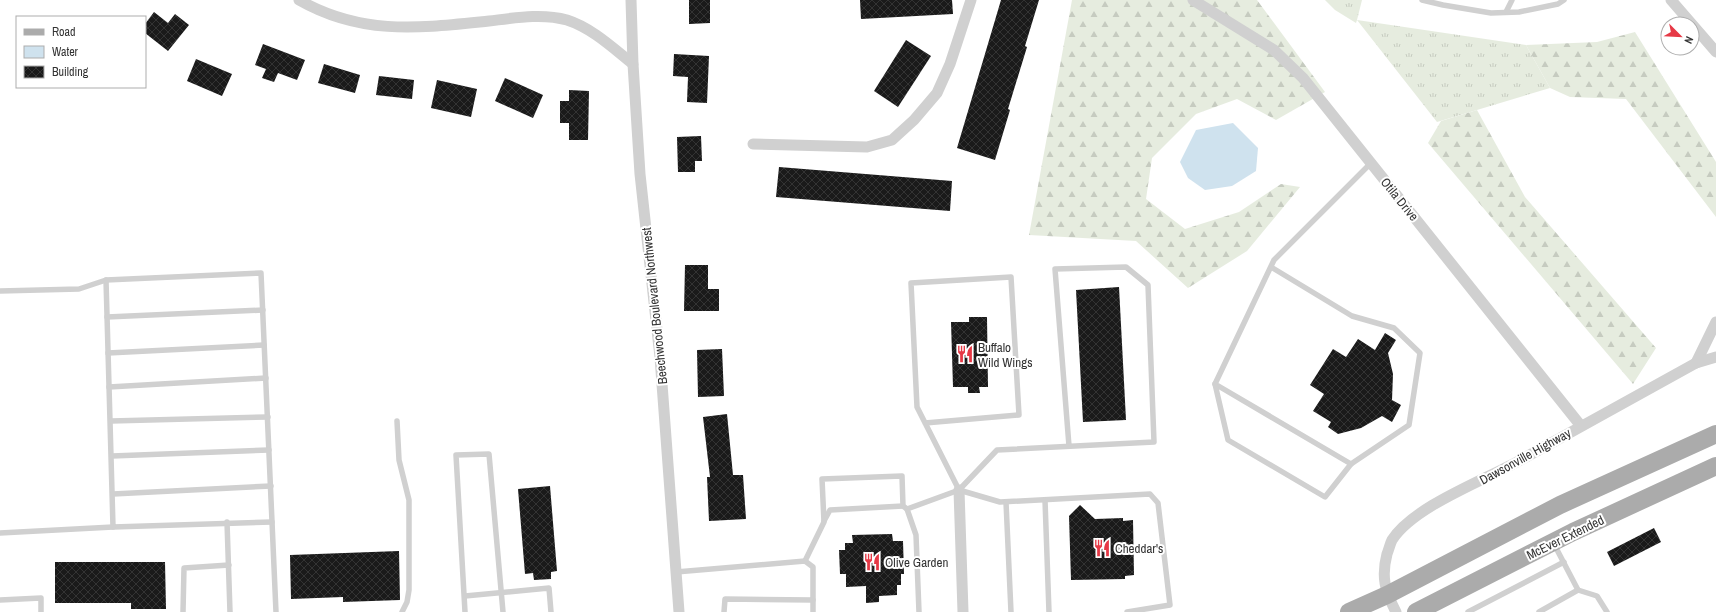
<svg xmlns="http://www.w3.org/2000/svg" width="1716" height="612" font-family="'Archivo Narrow',sans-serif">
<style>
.grass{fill:url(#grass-tufts)}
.forest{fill:url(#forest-firs)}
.water{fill:#cfe2ee}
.building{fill:url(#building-cross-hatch)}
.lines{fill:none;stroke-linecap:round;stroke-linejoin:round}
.lane{stroke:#d0d0d0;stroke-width:5.5}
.street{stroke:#d0d0d0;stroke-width:11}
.primary{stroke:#ababab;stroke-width:18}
.labels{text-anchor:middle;stroke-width:4;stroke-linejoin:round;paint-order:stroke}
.street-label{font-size:13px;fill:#333;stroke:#fff}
.poi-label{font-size:13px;fill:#333;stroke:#fff;text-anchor:start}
</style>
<defs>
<pattern id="grass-tufts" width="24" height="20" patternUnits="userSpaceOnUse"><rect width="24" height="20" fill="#e6ecdf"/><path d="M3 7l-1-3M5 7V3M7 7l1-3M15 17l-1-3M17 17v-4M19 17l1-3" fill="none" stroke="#c6cbc0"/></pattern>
<pattern id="forest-firs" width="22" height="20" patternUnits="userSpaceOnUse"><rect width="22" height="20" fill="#e6ecdf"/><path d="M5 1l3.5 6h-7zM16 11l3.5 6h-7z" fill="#c6cbc0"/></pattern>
<pattern id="building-cross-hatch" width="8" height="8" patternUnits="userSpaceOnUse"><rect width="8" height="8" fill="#1a1a1a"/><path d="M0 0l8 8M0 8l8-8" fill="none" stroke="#333"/></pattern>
</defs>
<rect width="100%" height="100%" fill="#fff"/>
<polygon class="grass" points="1325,0 1362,0 1357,20 1526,45 1550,88 1437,122 1357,20 1356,23 1335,10"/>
<g class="forest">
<polygon points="1072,0 1257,0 1325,92 1276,120 1237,99 1196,114 1152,158 1146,199 1185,229 1239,212 1281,184 1300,187 1247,251 1188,288 1136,241 1029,235"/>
<polygon points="1635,32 1716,162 1716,217 1626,99 1570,97 1550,88 1526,45 1597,42"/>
<polygon points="1477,110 1525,197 1656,348 1633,384 1428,143 1441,121"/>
</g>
<polygon class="water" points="1233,123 1258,148 1256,171 1232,186 1205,190 1188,178 1180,162 1196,130"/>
<g class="building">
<polygon points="689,0 710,0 710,23 689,24"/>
<polygon points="860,0 952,0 953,14 861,19"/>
<polygon points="1001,0 1039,0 1025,46 1027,47 1008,109 1010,110 995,160 957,148"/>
<polygon points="154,12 168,23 175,14 189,25 168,51 145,33 145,24"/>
<polygon points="906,40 931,56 898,107 874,91"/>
<polygon points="263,44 305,60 297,80 278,73 274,82 262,78 266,69 255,65"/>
<polygon points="674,54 709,56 707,103 687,102 688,77 673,76"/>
<polygon points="196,59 232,74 222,96 187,81"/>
<polygon points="324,64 360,75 355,93 318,83"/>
<polygon points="379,76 414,80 412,99 376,95"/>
<polygon points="505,78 543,95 533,118 495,101"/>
<polygon points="437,80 477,89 471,117 431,108"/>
<polygon points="569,90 589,91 588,140 569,140 569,123 560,123 560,101 569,101"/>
<polygon points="701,136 702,161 695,161 695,172 678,172 677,137"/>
<polygon points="779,167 952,181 950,211 776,197"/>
<polygon points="685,265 708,265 708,289 719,289 719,311 684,311"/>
<polygon points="1119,287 1126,420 1083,422 1076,290"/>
<polygon points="969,317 987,317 988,387 979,387 980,393 968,393 968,387 953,387 951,322 969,322"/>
<polygon points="1385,333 1396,340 1388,353 1393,374 1392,400 1401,405 1392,422 1382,416 1361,428 1338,434 1328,427 1331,422 1313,411 1324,394 1310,385 1333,349 1346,357 1358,339 1375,350"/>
<polygon points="722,349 724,396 698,397 697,350"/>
<polygon points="727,414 733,475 743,475 746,519 709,521 707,477 710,477 703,417"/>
<polygon points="550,486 557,571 551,572 551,579 534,580 533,573 525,574 518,489"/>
<polygon points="1080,505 1095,519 1123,518 1123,521 1133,520 1134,575 1125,576 1125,579 1071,580 1069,516"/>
<polygon points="1654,528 1661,542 1614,566 1607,552"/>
<polygon points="892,534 893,541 903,541 904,574 901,574 901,585 897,585 897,595 879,596 879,602 866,603 866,586 846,587 846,574 840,574 839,550 845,550 845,543 853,543 852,535"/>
<polygon points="399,551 400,600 343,602 343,597 291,599 290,555"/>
<polygon points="55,562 165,562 166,609 131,609 131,603 55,603"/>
</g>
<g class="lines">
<g class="lane">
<polyline points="1422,0 1443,5 1491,13 1519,12 1558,4 1564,0"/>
<polyline points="1506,12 1512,0"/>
<polyline points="1271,267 1352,316 1394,328 1420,353 1409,425 1351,464 1215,384 1274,260 1371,163"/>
<polyline points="106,280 113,527 272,522"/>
<polyline points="0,291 79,289 106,280 261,273 276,612"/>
<polyline points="107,317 263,310"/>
<polyline points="108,353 264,345"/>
<polyline points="1215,384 1228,440 1325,497 1351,464"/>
<polyline points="109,387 266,378"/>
<polyline points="111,421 268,417"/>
<polyline points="397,421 399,460 409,500 409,590 407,602 402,612"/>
<polyline points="925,423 1019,415 1011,277 911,283 917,407 959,490 1000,502 1150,494 1158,503 1170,605 1127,612"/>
<polyline points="112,456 269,450"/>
<polyline points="113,494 271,486"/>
<polyline points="1045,500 1049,612"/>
<polyline points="1006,502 1011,612"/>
<polyline points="824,521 830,510 903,506"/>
<polyline points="227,522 230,612"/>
<polyline points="0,533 113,527"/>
<polyline points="1554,544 1578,590 1597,596 1607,612"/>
<polyline points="805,561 824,522 822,479 902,476 903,506 907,509"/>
<polyline points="676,572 805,561 813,567 813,600 725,599 724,612"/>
<polyline points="465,596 549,588 551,612"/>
<polyline points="0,600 41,598 41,612"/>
<polyline points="183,612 184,568 229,565"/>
<polyline points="465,612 456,455 489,454 503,612"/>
<polyline points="813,612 813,600"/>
<polyline points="919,612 916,535 907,509 959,490 997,450 1154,442 1148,285 1126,267 1055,269 1069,446"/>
<polyline points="1468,612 1564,562"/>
<polyline points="1539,612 1578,590"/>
</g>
<g class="street">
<path d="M299,0c63,36 121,28 190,21 25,-3 53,-8 78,-1 25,8 46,28 66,44"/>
<polyline points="631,0 633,64 640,174 660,357 679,612"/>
<polyline points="1193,0 1274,50 1303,78 1581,426"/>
<polyline points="1671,0 1716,52"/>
<polyline points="753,144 867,147 892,140 914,120 937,93 950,64 971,0"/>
<polyline points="1696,363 1716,322"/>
<polyline points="959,490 963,612"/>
<path d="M1396,612c-11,-21 -15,-35 -9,-58 2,-5 3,-10 5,-14 21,-33 90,-59 125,-78 60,-33 119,-66 179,-99l20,-6"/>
</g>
<g class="primary">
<polyline points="1349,612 1387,595 1560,505 1716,434"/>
<polyline points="1416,612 1573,532 1716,466"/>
</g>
</g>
<defs>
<g id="restaurant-bare" transform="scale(1.38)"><path d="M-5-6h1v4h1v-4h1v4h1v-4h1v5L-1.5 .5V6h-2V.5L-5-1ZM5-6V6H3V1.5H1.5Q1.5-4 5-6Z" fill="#e63946" stroke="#fff" stroke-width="2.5" paint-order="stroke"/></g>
</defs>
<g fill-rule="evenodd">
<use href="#restaurant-bare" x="965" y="354"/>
<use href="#restaurant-bare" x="1102" y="548"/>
<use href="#restaurant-bare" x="872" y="562"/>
</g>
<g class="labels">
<g class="street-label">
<text transform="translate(1400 199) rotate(51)" y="5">Otila Drive</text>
<text transform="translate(654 306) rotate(-96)" y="5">Beechwood Boulevard Northwest</text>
<text transform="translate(1525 456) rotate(-29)" y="5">Dawsonville Highway</text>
<text transform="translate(1565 537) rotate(-26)" y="5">McEver Extended</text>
</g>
<g class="poi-label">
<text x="978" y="352">Buffalo<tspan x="978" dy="15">Wild Wings</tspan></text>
<text x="1115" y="553">Cheddar's</text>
<text x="885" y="567">Olive Garden</text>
</g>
</g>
<rect x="16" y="16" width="130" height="72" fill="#ffffff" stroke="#adadad"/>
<rect x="24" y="29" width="20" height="6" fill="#ababab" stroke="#adadad"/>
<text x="52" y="36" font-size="12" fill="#333333">Road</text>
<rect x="24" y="46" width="20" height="12" fill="#cfe2ee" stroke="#adadad"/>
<text x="52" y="56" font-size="12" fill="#333333">Water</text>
<rect x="24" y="66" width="20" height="12" fill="url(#building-cross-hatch)" stroke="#adadad"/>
<text x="52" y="76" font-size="12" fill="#333333">Building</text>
<g transform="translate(1680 36) rotate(114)"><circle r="19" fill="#ffffff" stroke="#adadad"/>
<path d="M0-3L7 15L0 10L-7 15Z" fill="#e63946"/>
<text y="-6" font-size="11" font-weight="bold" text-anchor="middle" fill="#333333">N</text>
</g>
</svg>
